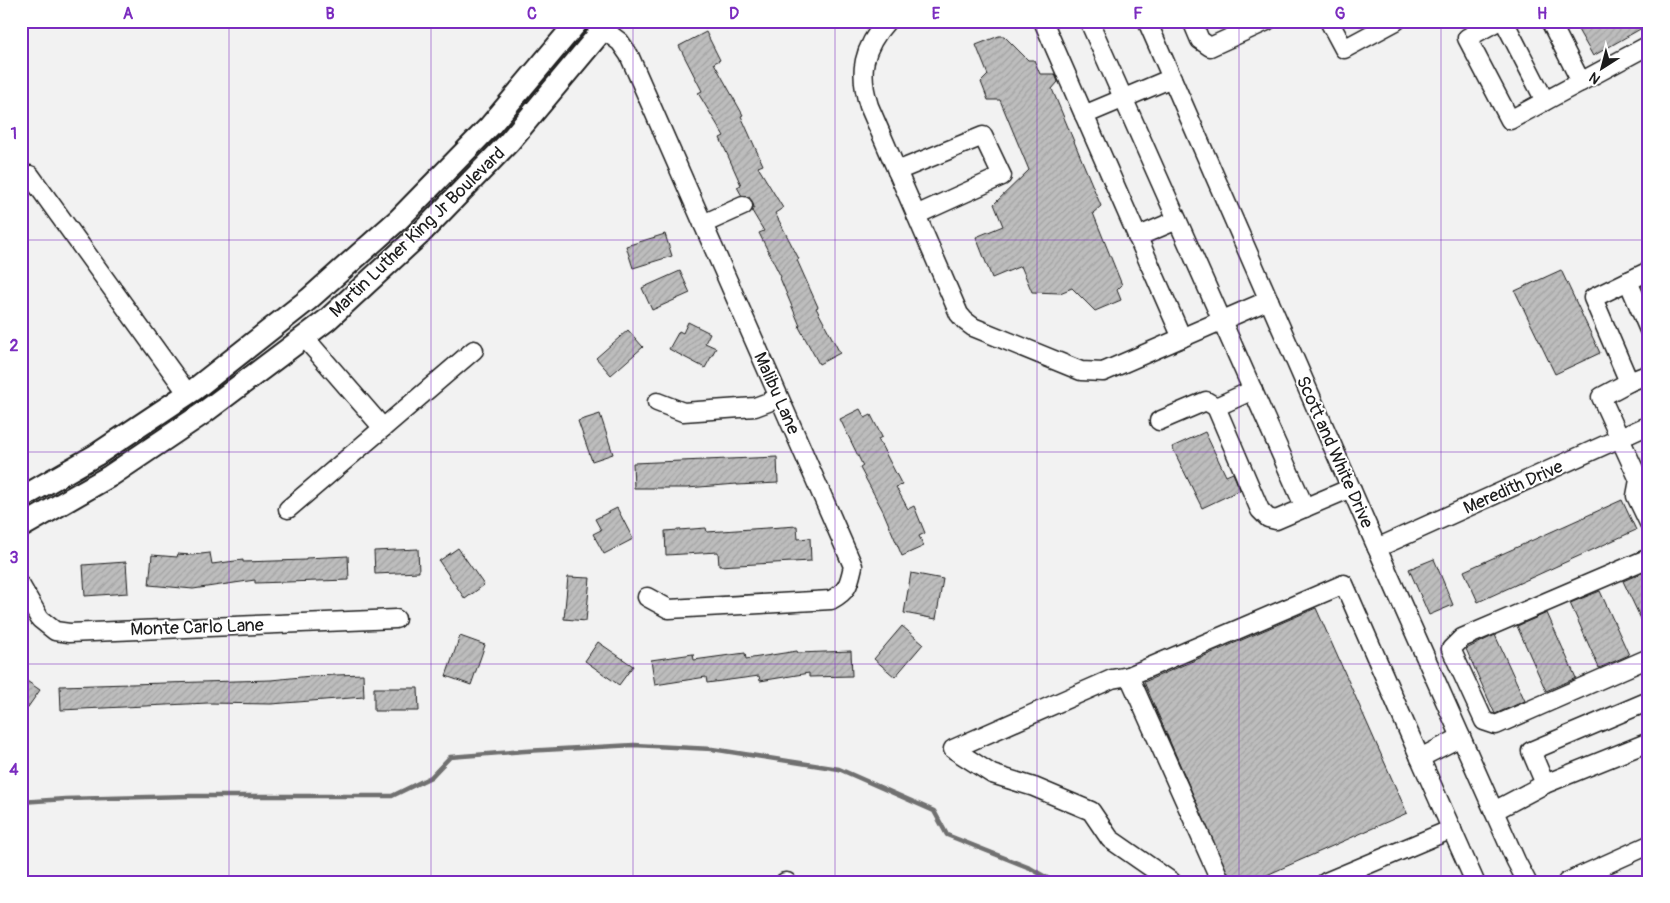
<svg xmlns="http://www.w3.org/2000/svg" width="1670" height="903" font-family="Pangolin,sans-serif">
<style>
.lines{fill:none;stroke-linecap:round;stroke-linejoin:round}
.stream{stroke:#707070;stroke-width:4.5}
.building{fill:url(#building-hatch);stroke:#1c1c1c}
.minor-casing{stroke:#1c1c1c;stroke-width:21}
.major-casing{stroke:#1c1c1c;stroke-width:25}
.minor{stroke:#fff;stroke-width:18}
.major{stroke:#fff;stroke-width:21}
.grid{fill:none;stroke:#7b2cbf;stroke-width:1;stroke-opacity:0.55}
.labels{text-anchor:middle;stroke-width:4;stroke-linejoin:round;paint-order:stroke}
.street-label{font-size:18px;fill:#1c1c1c;stroke:#fff}
.neatline{fill:none;stroke:#7b2cbf;stroke-width:2}
.grid-label{font-size:16px;text-anchor:middle;font-weight:bold;fill:#7b2cbf}
</style>
<defs>
<pattern id="building-hatch" width="6" height="6" patternUnits="userSpaceOnUse" patternTransform="scale(1.25)"><rect width="6" height="6" fill="#bdbdbd"/><path d="M-1 1l2-2M0 6l6-6M5 7l2-2" fill="none" stroke="#a2a2a2"/></pattern>
</defs>
<rect width="100%" height="100%" fill="#f2f2f2"/>
<filter id="ink" filterUnits="userSpaceOnUse"><feTurbulence type="fractalNoise" baseFrequency=".02" numOctaves="2"/><feDisplacementMap in="SourceGraphic" scale="10" xChannelSelector="R" yChannelSelector="G"/><feConvolveMatrix kernelMatrix="1 2 1 2 8 2 1 2 1" color-interpolation-filters="sRGB"/></filter>
<g filter="url(#ink)">
<g class="lines">
<polyline class="stream" points="21,802 65,799 190,796 392,796 431,777 450,757 525,751 634,745 712,749 839,769 934,811 947,835 1030,868 1054,882"/>
</g>
<g class="building">
<polygon points="1573,21 1649,21 1649,24 1593,56"/>
<polygon points="706,32 720,60 714,63 743,115 741,116 763,165 758,167 783,208 775,213 799,259 797,260 818,307 816,308 840,353 819,364 799,327 800,326 780,278 781,277 759,233 764,231 752,211 754,207 752,201 749,197 742,196 737,187 741,185 720,138 724,136 698,93 702,91 679,46"/>
<polygon points="999,36 1004,36 1028,60 1034,60 1040,74 1055,74 1058,82 1052,89 1101,206 1093,213 1122,285 1117,290 1121,300 1095,311 1072,288 1060,293 1032,292 1021,266 992,278 976,237 1003,226 994,204 1029,170 1000,100 988,100 981,82 988,75 976,45"/>
<polygon points="665,234 672,256 633,268 626,246"/>
<polygon points="1561,270 1600,353 1555,374 1515,291"/>
<polygon points="680,271 690,293 652,310 642,288"/>
<polygon points="688,322 710,333 705,343 716,348 705,368 669,349 679,331 683,333"/>
<polygon points="628,330 643,347 611,375 596,358"/>
<polygon points="860,409 865,418 871,415 882,437 878,439 902,485 896,487 908,509 914,506 925,533 919,536 924,546 902,556 883,511 860,468 863,466 840,419"/>
<polygon points="600,414 613,454 592,461 578,421"/>
<polygon points="1205,432 1226,476 1233,473 1240,490 1202,508 1172,447"/>
<polygon points="777,457 778,483 737,485 737,484 687,488 634,488 633,463"/>
<polygon points="1622,500 1636,530 1478,602 1464,571"/>
<polygon points="617,508 633,539 604,554 593,534 601,530 595,519"/>
<polygon points="797,526 798,539 810,538 811,561 719,566 718,552 666,555 665,531 706,528 707,532"/>
<polygon points="458,548 484,585 465,599 439,561"/>
<polygon points="418,549 419,572 375,574 374,551"/>
<polygon points="210,553 212,564 243,560 243,562 306,560 306,558 348,556 349,580 255,583 255,580 193,589 149,585 152,555 177,557 178,554 192,555"/>
<polygon points="1434,559 1453,605 1429,615 1409,569"/>
<polygon points="126,562 128,593 85,596 83,565"/>
<polygon points="1649,570 1649,636 1623,581"/>
<polygon points="911,573 943,579 936,619 904,613"/>
<polygon points="568,577 590,578 586,621 564,619"/>
<polygon points="1600,591 1629,655 1599,668 1570,603"/>
<polygon points="1316,608 1407,813 1251,882 1231,882 1144,682"/>
<polygon points="1547,613 1576,678 1546,691 1517,626"/>
<polygon points="902,626 923,644 895,677 874,659"/>
<polygon points="1495,635 1525,701 1495,714 1466,649"/>
<polygon points="460,636 485,645 471,685 446,676"/>
<polygon points="598,642 633,666 619,685 585,661"/>
<polygon points="797,651 798,653 851,651 852,676 809,677 809,673 760,681 759,676 707,683 706,677 655,685 651,660 693,654 694,660 745,653 746,659"/>
<polygon points="363,674 364,697 271,704 208,703 61,710 60,686 271,680 311,676"/>
<polygon points="21,677 40,690 21,717"/>
<polygon points="374,688 418,688 419,711 374,711"/>
</g>
<g class="lines">
<g class="minor-casing">
<g id="minor">
<path d="M592,21l28,21 9,13 224,511c-4,18 -5,25 -22,34l-162,9 -22,-12"/>
<path d="M887,21c-24,27 -29,51 -18,85l90,208 6,7 8,6 108,44 22,1 166,-72"/>
<polyline points="1043,21 1182,338"/>
<polyline points="1089,21 1305,508"/>
<polyline points="1147,21 1377,548 1516,861 1527,882"/>
<polyline points="1192,21 1200,40 1210,47 1267,21"/>
<polyline points="1329,21 1344,49 1396,21"/>
<polyline points="1498,21 1467,38 1510,120 1649,45"/>
<polyline points="1504,21 1545,101"/>
<polyline points="1550,21 1581,82"/>
<polyline points="1084,115 1172,78"/>
<polyline points="897,171 983,136 1002,176 916,215"/>
<polyline points="30,175 188,394"/>
<polyline points="703,224 743,206"/>
<polyline points="1137,237 1177,220"/>
<polyline points="1649,271 1593,298 1629,382 1601,397 1639,480 1636,496 1649,523"/>
<polyline points="1628,281 1649,330"/>
<polyline points="304,337 383,428 474,350"/>
<polyline points="1629,382 1649,374"/>
<polyline points="657,402 683,412 755,407 779,398"/>
<polyline points="1216,407 1260,510 1268,518 1276,520 1351,488"/>
<polyline points="1159,421 1206,401 1216,407 1253,390"/>
<polyline points="288,509 383,428"/>
<polyline points="1377,548 1649,425"/>
<polyline points="1649,558 1462,638 1451,649 1484,721 1496,725 1649,658"/>
<polyline points="21,586 40,619 55,631 69,633 396,619"/>
<polyline points="1129,676 1112,679 953,749 992,774 1034,787 1091,811 1110,839 1172,882"/>
<polyline points="1461,737 1420,758 1475,882"/>
<polyline points="1545,784 1531,751 1649,701"/>
<polyline points="1494,811 1545,784 1649,742"/>
<polyline points="785,882 787,882"/>
<polyline points="1221,882 1129,676 1344,584 1420,758"/>
<polyline points="1326,882 1452,829"/>
<polyline points="1567,882 1649,845"/>
</g>
</g>
<g class="major-casing">
<g id="major">
<polyline points="21,498 96,455 195,389 309,299 399,219 490,126 578,21"/>
<polyline points="21,527 110,476 202,414 327,320 419,235 509,142 610,21"/>
</g>
</g>
<use href="#minor" class="minor"/>
<use href="#major" class="major"/>
</g>
</g>
<path class="grid" d="M229,21v861M431,21v861M633,21v861M835,21v861M1037,21v861M1239,21v861M1441,21v861M21,240h1628M21,452h1628M21,664h1628"/>
<g class="labels">
<g class="street-label">
<text transform="translate(417 232) rotate(-44)" y="6">Martin Luther King Jr Boulevard</text>
<text transform="translate(777 393) rotate(66)" y="6">Malibu Lane</text>
<text transform="translate(1335 452) rotate(66)" y="6">Scott and White Drive</text>
<text transform="translate(1513 487) rotate(-24)" y="6">Meredith Drive</text>
<text transform="translate(197 627) rotate(-2)" y="6">Monte Carlo Lane</text>
</g>
</g>
<rect width="1670" height="903" fill="none" stroke="#fff" stroke-width="55"/>
<g transform="translate(1602 68) rotate(216)" stroke="#ffffff" stroke-width="4" paint-order="stroke">
<path d="M0-4L9 19L0 12L-9 19Z" fill="#1c1c1c"/>
<text y="-8" font-size="14" font-weight="bold" text-anchor="middle" fill="#1c1c1c">N</text>
</g>
<rect x="28" y="28" width="1614" height="848" class="neatline"/>
<g class="grid-label">
<text x="128" y="19">A</text>
<text x="330" y="19">B</text>
<text x="532" y="19">C</text>
<text x="734" y="19">D</text>
<text x="936" y="19">E</text>
<text x="1138" y="19">F</text>
<text x="1340" y="19">G</text>
<text x="1542" y="19">H</text>
<text x="14" y="139">1</text>
<text x="14" y="351">2</text>
<text x="14" y="563">3</text>
<text x="14" y="775">4</text>
</g>
</svg>
